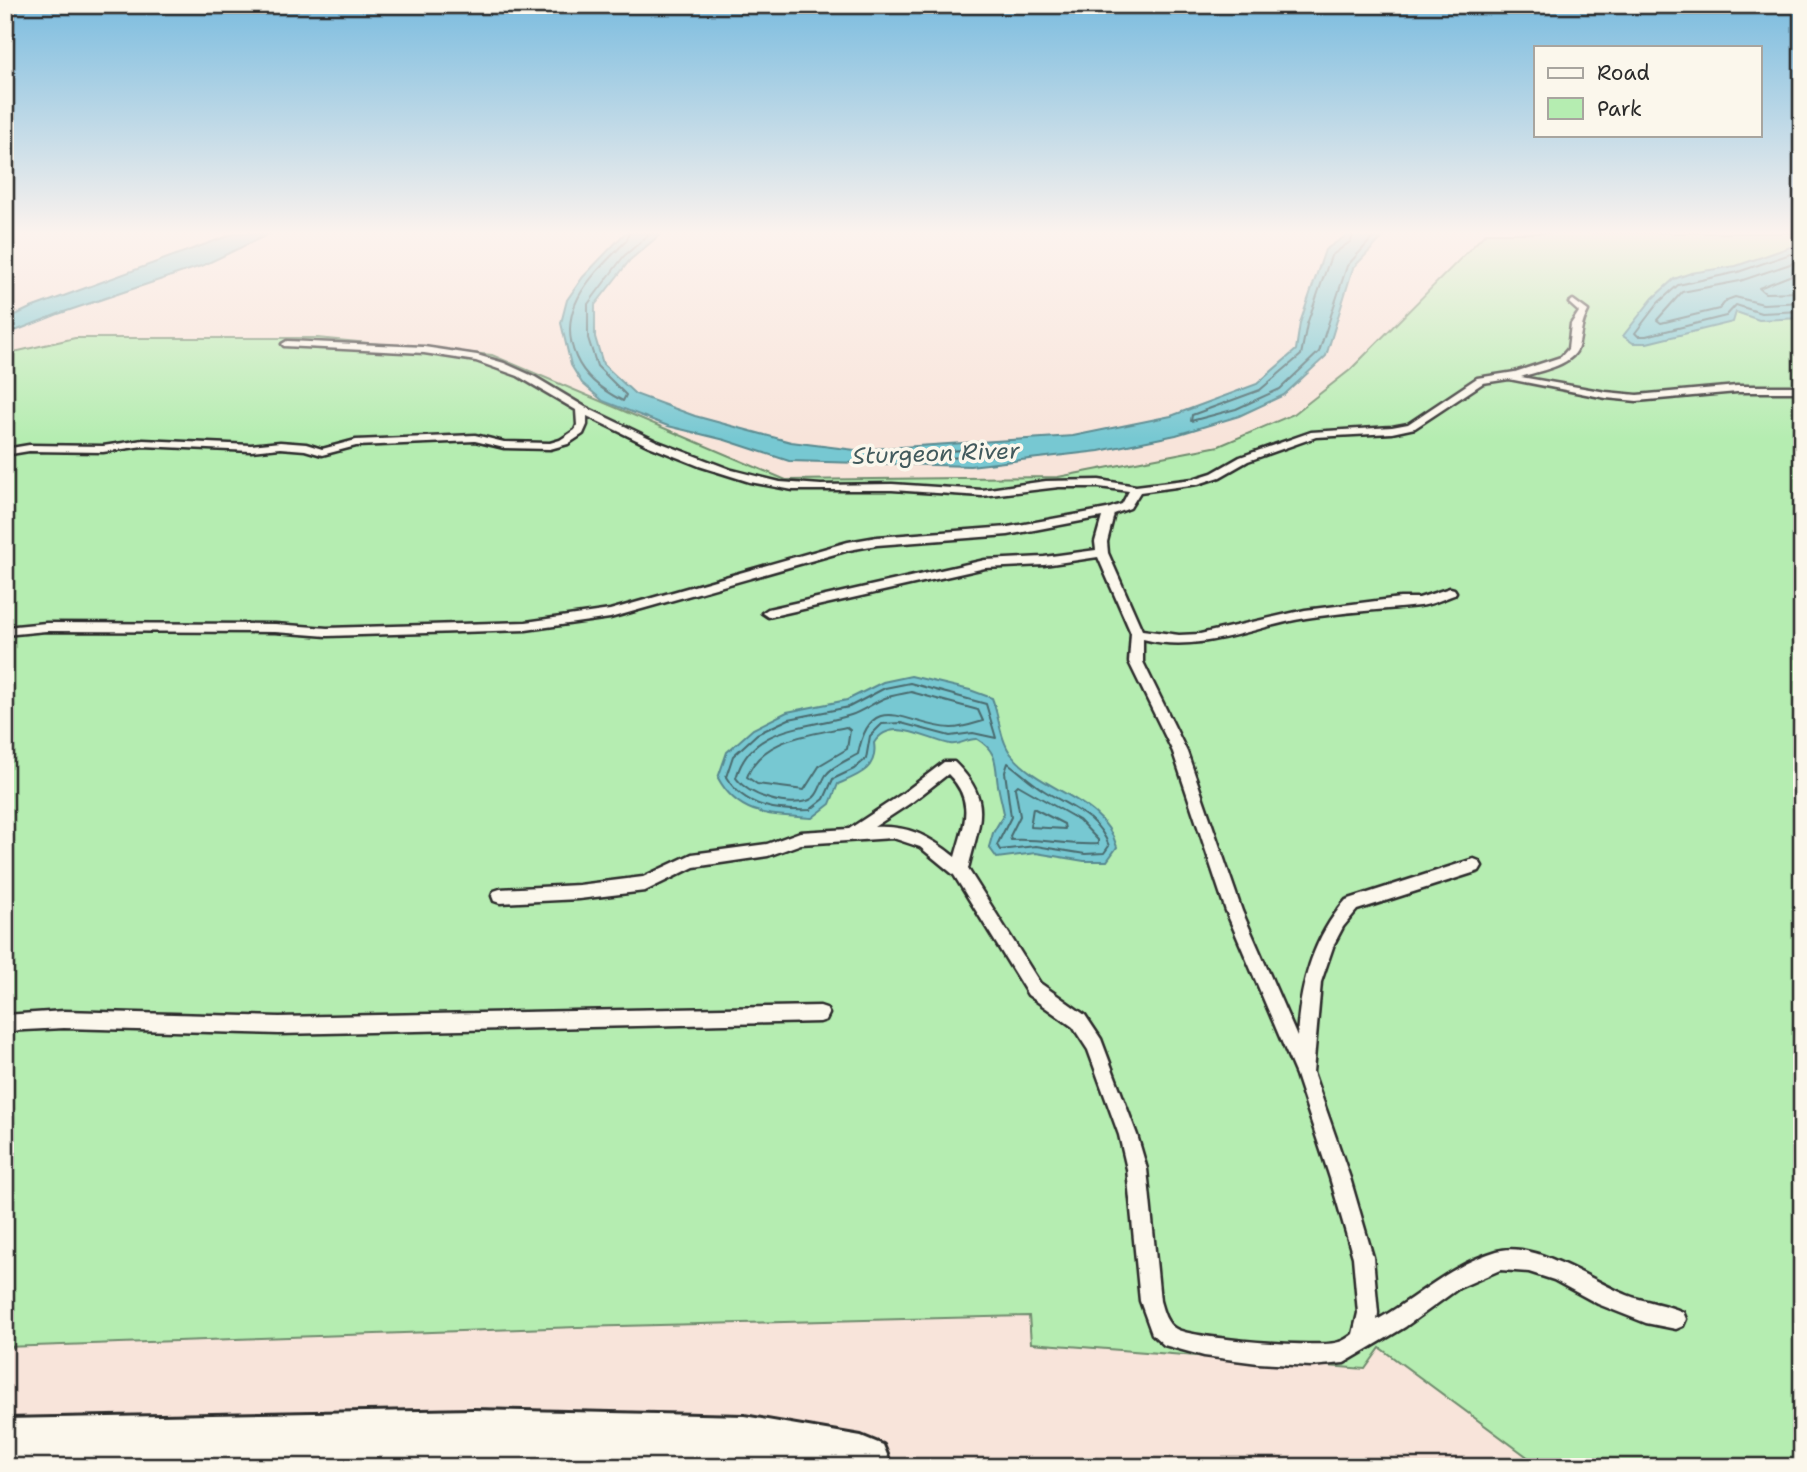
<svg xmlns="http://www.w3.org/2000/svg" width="1807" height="1472" font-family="'Shantell Sans',sans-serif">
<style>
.green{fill:#b5edb1;stroke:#708c6e;stroke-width:2}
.water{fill:#77c8d2;stroke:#59898f;stroke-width:2}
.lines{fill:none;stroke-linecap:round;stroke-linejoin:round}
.shore{stroke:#496a6e;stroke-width:2}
.service-casing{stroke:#2b2b2b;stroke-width:5}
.secondary-casing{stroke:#2b2b2b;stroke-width:6}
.service{fill:#fbf7ec;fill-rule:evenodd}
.secondary{fill:#fbf7ec;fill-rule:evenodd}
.labels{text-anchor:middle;stroke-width:7;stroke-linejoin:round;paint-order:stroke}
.far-water-label{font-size:23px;font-style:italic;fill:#425a5d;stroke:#fbf7ec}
</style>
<rect width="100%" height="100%" fill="#f8e4da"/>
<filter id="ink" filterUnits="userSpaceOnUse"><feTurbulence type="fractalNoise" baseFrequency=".0143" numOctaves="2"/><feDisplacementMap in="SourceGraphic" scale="14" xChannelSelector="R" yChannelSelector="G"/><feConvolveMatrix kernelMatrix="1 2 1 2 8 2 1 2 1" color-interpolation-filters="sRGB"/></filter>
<g filter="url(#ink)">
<polygon class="green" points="1486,233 1802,233 1802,1467 1541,1467 1380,1348 1365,1369 1031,1343 1029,1316 578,1327 5,1347 5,354 75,338 317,338 492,355 786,480 1058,477 1219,446 1294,414 1350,370"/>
<g class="water">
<polygon points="236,233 271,233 204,265 58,314 5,335 5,320 28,309"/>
<polygon points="625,233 662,233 630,260 595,305 595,337 603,364 635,394 695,416 791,442 855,450 1073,436 1171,416 1257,384 1296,350 1300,323 1325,250 1350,233 1387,233 1353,268 1326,356 1284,395 1239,416 1176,435 1099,451 970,466 789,461 725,440 668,426 603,401 582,383 571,365 561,323 567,300 583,277"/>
<polygon points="1802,243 1802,318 1759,320 1736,312 1733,322 1647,343 1633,343 1623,336 1653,298 1674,279 1691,273 1736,266"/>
<path d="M911,676l59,14 22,8c7,17 8,42 19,56 30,38 92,43 106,93l-10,14h-23l-48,-8 -39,5 -8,-11 4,-14 11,-19c-2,-12 -6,-24 -7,-36 -1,-18 -3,-29 -20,-39 -10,-1 -17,7 -27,5 -25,-5 -59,-28 -76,-1 4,26 -15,32 -36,41l-8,20 -18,14c-40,-3 -73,-1 -94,-40l9,-26 26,-23 34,-17 60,-12 36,-18z"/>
</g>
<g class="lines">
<g class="shore">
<path d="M629,233l-2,7c-31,32 -73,67 -51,117 9,21 27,34 47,44l3,-6 -29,-29 -9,-28v-34l36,-48 27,-23"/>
<polyline points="1353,233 1351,241 1331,256 1307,324 1301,355 1260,390 1192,415 1191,421 1236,409 1280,389 1319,352 1347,266 1377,233"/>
<polyline points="1802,250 1738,272 1678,285 1658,303 1635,333 1638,336 1646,336 1726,316 1736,305 1761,313 1802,311"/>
<polyline points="1802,260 1740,281 1682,292 1657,320 1661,323 1719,309 1727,300 1735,297 1763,304 1802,302"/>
<polyline points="1802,271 1759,288 1765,293 1802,292"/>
<polygon points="1010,447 1013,450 1010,454 948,458 945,455 948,451"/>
<path d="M910,683l76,21 10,34 -23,-5 -23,3 -49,-13 -19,1 -12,12 -4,23 -12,10 -21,10 -9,20 -14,11c-33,1 -65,-2 -84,-33l7,-21 24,-22 32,-15 60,-12 36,-19z"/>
<path d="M911,692l67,18 5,11c-10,3 -22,7 -32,7 -44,-2 -80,-41 -93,26 -10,6 -26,12 -32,21 -6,9 -7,23 -19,26 -22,6 -58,-5 -71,-23 15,-54 72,-49 115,-63 12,-4 22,-12 34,-17 8,-3 17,-4 26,-6z"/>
<path d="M846,727l4,3 -3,19 -27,16 -16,25 -47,-6 -10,-7c14,-39 63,-42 99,-50z"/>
<path d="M1008,763c12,9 23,19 35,27 26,17 55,25 66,56l-5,7 -19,1 -49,-8 -36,4 -3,-5 14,-28 -6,-45z"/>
<path d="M1018,785l61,35 19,20v4c-29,2 -57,-6 -87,-4l-1,-4 10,-20 -5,-28z"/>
<polygon points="1033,808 1064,824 1065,829 1030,827"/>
</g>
<g class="service-casing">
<g id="service">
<path d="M1573,300l15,11c-8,15 -6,21 -10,36 -5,19 -41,24 -57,30l85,15 31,3 100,-9h65v6h-65l-100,9 -31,-3 -97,-19 -26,4 -68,45 -23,5 -76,4 -68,24 -28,16 -22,7 -58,8 -10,16 -16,6 -7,28 1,11 34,77 37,5 21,-1 105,-24 95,-12h19l31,-10 4,1 2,3 -2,3c-11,4 -24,10 -35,11 -38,4 -76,6 -113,12 -55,9 -106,36 -163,21v23l44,90 55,159 55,126c3,-51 15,-98 49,-137l128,-41 5,2 3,5 -3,5 -122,39 -14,17 -9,17 -13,38 -8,90 37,106 23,79 5,56 -1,7c41,-23 73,-55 120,-69 38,-11 96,31 130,44 18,7 38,9 56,17l3,7 -3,7 -7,3 -30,-6 -48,-19 -44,-24 -25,-8 -29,-2 -41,18 -54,39 -61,36 -33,3 -53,-3 -54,-7 -40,-11 -12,-11 -12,-33 -13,-132 -8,-34 -31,-85 -15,-23 -45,-32 -74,-120 -34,-28 -27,-9 -92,6 -33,12 -74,11 -49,24 -66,8 -79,4 -6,-2 -2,-5 2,-5 6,-2 79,-4 64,-8 49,-23 75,-10 33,-12 49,-3 53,-35 42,-32h10c40,39 25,59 14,107l72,114 45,32 16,24 36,96 10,34 13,132c3,10 6,23 16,28 18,10 143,20 163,13 5,-1 10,-5 14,-8l5,-21 -5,-56 -23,-79 -34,-103 -70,-164 -53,-159 -44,-90 2,-29 -33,-76 -54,8 -59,3 -217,49 -6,-4 6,-4 217,-49 59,-3 52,-7 -1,-8 7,-25 -94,18 -131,10 -28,5 -239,68 -84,12 -199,6 -52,-4 -229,-1 -41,4v-8l41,-4 229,1 52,4 199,-6 84,-12 238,-68 29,-5 131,-10 99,-18 15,-5 7,-13 -30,-4h-40l-77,9 -90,-6h-99l-43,-8 -51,-16 -50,-20 -62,-30v9l-4,9 -15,10 -18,5 -46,-1 -29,-7 -119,5 -34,9 -17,-5 -25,-2 -29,3 -108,-5 -40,6 -74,-1 -24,4v-6l24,-4 74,1 40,-6 108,5 29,-3 26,2 16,5 34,-9 119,-5 29,7 46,1 10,-3 15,-10 2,-5 -1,-15 -58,-34 -42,-15 -52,-8 -140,-7 -2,-2 5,-3 137,6 53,8 27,8 31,14 50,30 71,34 76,29 48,12 41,3 71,-1 90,6 64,-9 53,-1 37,6 57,-7 19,-6 28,-16 71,-25 81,-5 16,-3 69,-46 38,-6 46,-15 7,-8 3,-25 8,-12 -10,-9zM948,774c28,28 16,50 7,83 -26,-21 -47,-32 -81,-30l38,-25z"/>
<polygon points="820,1006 826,1008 829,1014 826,1020 820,1022 279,1034 64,1028 5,1031 5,1015 64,1011 279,1017"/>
</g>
</g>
<g class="secondary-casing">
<polygon id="secondary" points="473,1410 744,1416 861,1436 883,1445 892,1467 5,1467 5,1419"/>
</g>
<use href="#service" class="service"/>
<use href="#secondary" class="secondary"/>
</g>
</g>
<linearGradient id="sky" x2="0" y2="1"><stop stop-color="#7bbcdf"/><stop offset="0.53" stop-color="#fcf3ee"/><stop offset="1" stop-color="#fcf3ee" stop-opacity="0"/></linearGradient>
<rect width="1807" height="439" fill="url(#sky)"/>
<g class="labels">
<g class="far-water-label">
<text transform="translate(936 453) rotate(-2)" y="8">Sturgeon River</text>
</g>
</g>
<rect width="1807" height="1472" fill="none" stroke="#fbf7ec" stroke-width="28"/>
<rect x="14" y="14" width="1779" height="1444" fill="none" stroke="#2b2b2b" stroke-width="2.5" filter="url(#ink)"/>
<rect x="1534" y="46" width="228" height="91" fill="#fbf7ec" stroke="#a8a59f" stroke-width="2"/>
<rect x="1548" y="68" width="35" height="10" fill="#fbf7ec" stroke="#a8a59f" stroke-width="2"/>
<text x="1597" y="80" font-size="21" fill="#2b2b2b">Road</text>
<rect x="1548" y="98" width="35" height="21" fill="#b5edb1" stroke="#a8a59f" stroke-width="2"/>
<text x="1597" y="116" font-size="21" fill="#2b2b2b">Park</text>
</svg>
